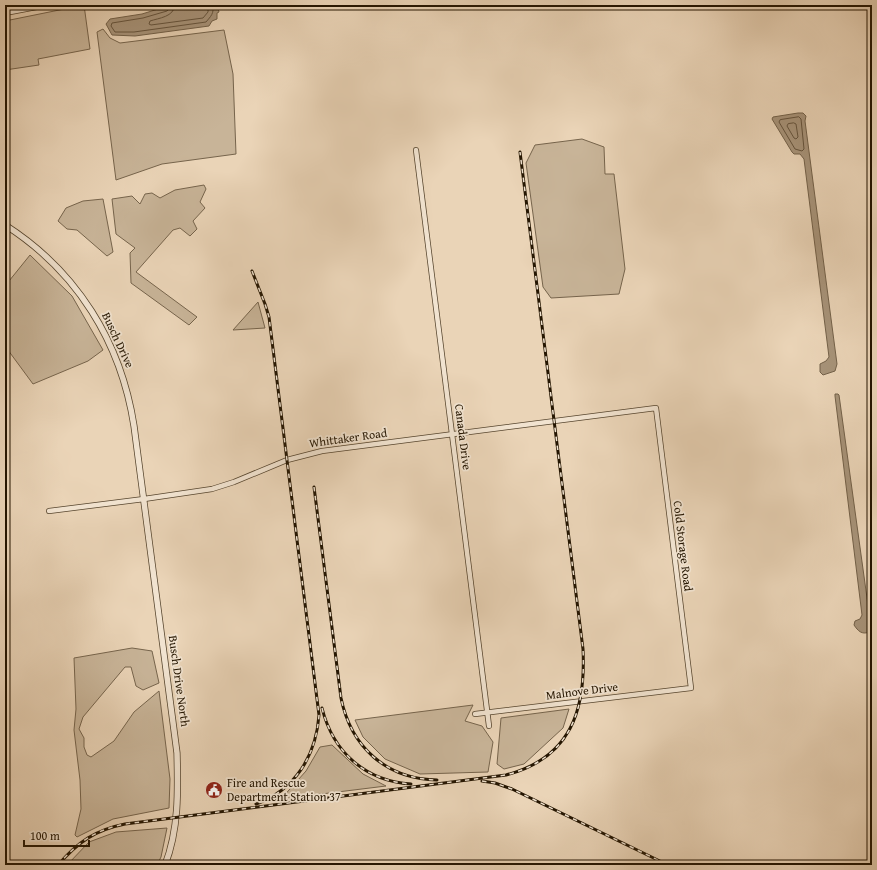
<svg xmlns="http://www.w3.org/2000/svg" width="877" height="870" font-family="'Gentium Book Plus',serif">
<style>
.green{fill:#c8b498;stroke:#76644c}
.water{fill:#a79379;stroke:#736149}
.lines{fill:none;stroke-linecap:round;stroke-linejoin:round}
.shore{stroke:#66543d;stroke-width:1}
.minor-casing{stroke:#56452e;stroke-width:6}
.tertiary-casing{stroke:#56452e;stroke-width:7}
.minor{stroke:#f1e3d0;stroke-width:4.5}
.tertiary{stroke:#f1e3d0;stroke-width:5.5}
.rail-casing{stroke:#241501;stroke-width:3}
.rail{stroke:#f1e3d0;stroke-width:1.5;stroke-dasharray:4.5;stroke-linecap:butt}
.labels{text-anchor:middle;stroke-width:3.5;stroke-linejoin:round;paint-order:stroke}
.street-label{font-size:12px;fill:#241501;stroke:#f1e3d0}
.poi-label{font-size:12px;fill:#241501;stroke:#f1e3d0;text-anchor:start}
</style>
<rect width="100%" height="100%" fill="#ead4b7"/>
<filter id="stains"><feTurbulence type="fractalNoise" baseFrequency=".005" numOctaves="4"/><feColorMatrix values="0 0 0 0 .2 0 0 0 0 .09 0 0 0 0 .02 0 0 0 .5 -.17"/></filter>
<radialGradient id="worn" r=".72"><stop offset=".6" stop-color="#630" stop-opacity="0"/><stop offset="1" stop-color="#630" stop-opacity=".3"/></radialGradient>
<g class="green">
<polygon points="84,5 90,49 38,59 39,65 5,70 5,21"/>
<polygon points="103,29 110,38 120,43 224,30 233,74 236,154 162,164 116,180 97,32"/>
<polygon points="582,139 604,147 605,174 614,174 625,269 619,294 551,298 543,287 526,163 535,145"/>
<polygon points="204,185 206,189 200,202 205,208 193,221 197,229 190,236 180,228 173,230 136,272 197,317 189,325 131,283 130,253 135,248 116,234 112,199 132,196 140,204 145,194 152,193 160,198 175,190"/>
<polygon points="103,199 113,252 107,256 77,230 67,229 58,221 66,208 83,201"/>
<polygon points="30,255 72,296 103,350 88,361 33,384 5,346 5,286"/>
<polygon points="258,302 265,328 233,330"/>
<polygon points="132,648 152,651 159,683 143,690 136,686 131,667 125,667 83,717 79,729 84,738 84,747 87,755 91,757 114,741 134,712 159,691 170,779 169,808 113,819 77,837 75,835 81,809 80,780 74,730 76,709 74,658"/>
<polygon points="473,705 465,721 482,726 493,742 488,772 420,774 385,759 363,737 355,720"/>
<polygon points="569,709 563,728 524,764 504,769 497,764 501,718"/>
<polygon points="332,745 363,774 386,786 281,799 306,771 320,747"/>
<polygon points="167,828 161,857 157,865 68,864 89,842 116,832"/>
</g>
<g class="water">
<polygon points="171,5 217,5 219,12 217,13 217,19 212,21 209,26 135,36 112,35 106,24 110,19 142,14"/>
<polygon points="798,113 803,113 806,116 805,121 837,364 835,371 823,375 820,372 820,364 826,361 829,357 804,159 800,154 794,154 792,152 772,119 773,117"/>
<path d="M835,394h3l1,1 32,232 -2,5c-7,3 -11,-1 -15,-7l1,-4 5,-2 2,-4 -27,-219z"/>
</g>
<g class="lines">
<g class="shore">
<path d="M170,5l-1,4 -2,2 -24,7 -31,5 -1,3 4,6h19l72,-10c5,-6 8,-8 7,-17"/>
<path d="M175,5c-1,12 -16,13 -25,16l-1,3 2,1 52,-7 5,-6v-7"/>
<polygon points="799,117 801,119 804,149 802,151 795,149 779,122 780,120"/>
<polygon points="794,123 796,124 798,137 796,139 794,138 787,126 788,124"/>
</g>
<g class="minor-casing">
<g id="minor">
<polyline points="5,13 47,5"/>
<polyline points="416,150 489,726"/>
<polyline points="49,511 144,499 212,489 234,482 287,460 322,451 656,408 691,688 475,714"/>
</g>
</g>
<g class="tertiary-casing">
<path id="tertiary" d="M5,225c72,46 116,117 129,201l43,327c1,38 2,76 -12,112"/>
</g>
<use href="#minor" class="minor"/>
<use href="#tertiary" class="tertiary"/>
<g class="rail-casing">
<g id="rail">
<path d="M252,271l13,33 4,13 50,398c-3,41 -24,75 -63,89"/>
<path d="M314,487l27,211c10,49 45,81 96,82"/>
<path d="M322,708c11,44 43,73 89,76"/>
<polyline points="482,781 495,783 512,789 668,865"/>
<path d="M58,865c20,-23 37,-35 67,-41l381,-49c65,-17 80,-65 77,-126l-63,-497"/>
</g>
</g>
<use href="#rail" class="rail"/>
</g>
<defs>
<g id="civic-disc" transform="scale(0.9)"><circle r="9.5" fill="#8f2418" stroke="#f1e3d0"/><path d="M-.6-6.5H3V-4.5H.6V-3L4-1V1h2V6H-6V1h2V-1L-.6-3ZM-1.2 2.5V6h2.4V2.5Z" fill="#fff"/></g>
</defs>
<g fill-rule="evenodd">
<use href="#civic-disc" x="214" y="790"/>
</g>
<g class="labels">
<g class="street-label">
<text transform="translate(118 340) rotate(65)" y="4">Busch Drive</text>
<text transform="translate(463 437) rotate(83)" y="4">Canada Drive</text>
<text transform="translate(348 438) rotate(-8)" y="4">Whittaker Road</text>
<text transform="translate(683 546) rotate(83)" y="4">Cold Storage Road</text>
<text transform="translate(179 681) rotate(82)" y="4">Busch Drive North</text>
<text transform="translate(582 691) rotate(-7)" y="4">Malnove Drive</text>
</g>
<g class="poi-label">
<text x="227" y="787">Fire and Rescue<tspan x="227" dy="14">Department Station 37</tspan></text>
</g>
</g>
<rect width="877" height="870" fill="none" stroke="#ead4b7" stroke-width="20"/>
<rect x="6" y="6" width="865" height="858" fill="none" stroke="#241501" stroke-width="2"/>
<rect x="10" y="10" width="857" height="850" fill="none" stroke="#241501"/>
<path d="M24 840v6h65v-6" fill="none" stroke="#241501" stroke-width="2"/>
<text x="30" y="840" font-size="12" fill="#241501" stroke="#f1e3d0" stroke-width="3" paint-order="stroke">100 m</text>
<rect width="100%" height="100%" filter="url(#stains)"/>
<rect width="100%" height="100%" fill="url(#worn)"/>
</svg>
